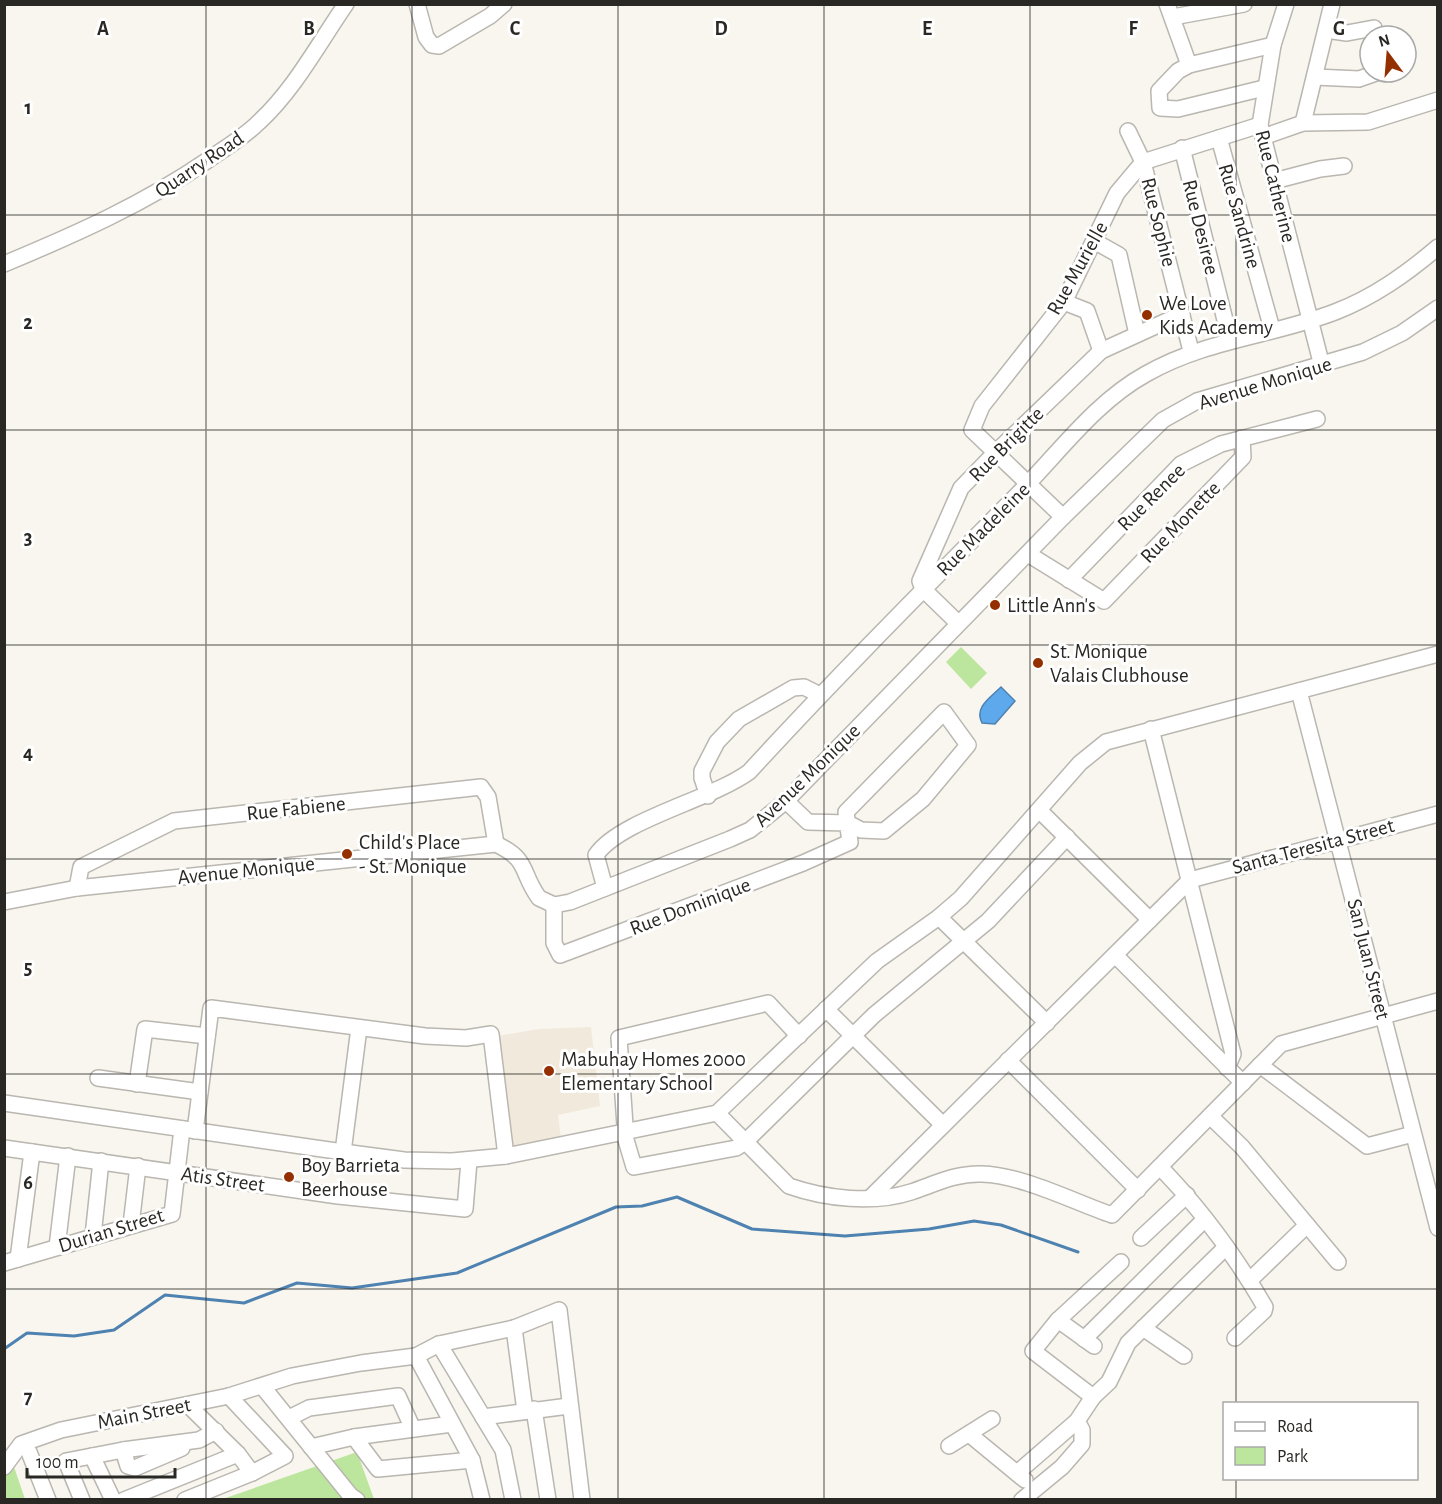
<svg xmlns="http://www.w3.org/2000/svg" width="1442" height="1504" font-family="'Alegreya Sans',sans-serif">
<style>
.built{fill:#f1eadc}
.green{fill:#bce59d}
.water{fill:#5ea8ec;stroke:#4e82b0;stroke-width:1.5}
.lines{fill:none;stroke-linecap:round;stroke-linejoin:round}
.stream{stroke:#4e82b0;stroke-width:3}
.minor-casing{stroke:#bab6b0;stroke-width:18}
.minor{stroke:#fff;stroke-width:15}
.grid{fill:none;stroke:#292825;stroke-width:1.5;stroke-opacity:0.55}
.poi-dot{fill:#942f00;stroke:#fff;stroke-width:2}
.labels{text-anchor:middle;stroke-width:6;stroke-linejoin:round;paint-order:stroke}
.street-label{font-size:21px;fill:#292825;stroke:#fff}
.poi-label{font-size:21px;fill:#292825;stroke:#fff;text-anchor:start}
.grid-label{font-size:20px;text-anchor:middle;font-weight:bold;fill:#292825;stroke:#fff;stroke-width:6;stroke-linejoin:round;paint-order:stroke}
</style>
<rect width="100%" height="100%" fill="#f9f6ef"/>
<polygon class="built" points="591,1027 600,1106 558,1115 561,1139 510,1148 497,1036 539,1029"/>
<g class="green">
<polygon points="961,647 987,673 971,689 946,662"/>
<polygon points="357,1452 374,1499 220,1500"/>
<polygon points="13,1464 25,1499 5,1500 5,1475"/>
</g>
<path class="water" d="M1001,687l14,14 -20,23 -13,-1c-8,-16 8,-25 19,-36z"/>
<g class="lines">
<polyline class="stream" points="4,1349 27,1333 74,1336 114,1330 165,1295 244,1303 297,1283 352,1288 457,1273 616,1207 642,1206 677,1197 752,1229 845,1236 929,1229 974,1221 1001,1225 1078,1252"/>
<g class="minor-casing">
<g id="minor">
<polyline points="417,4 426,37 432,45 439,46 490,16 504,4"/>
<polyline points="1167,4 1189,65"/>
<polyline points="1286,4 1273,45 1260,125 1322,366"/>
<polyline points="1173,17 1244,4"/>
<polyline points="1326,30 1347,33 1374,28"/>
<polyline points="1315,77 1359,79 1379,72"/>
<polyline points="1264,88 1178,109 1160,108 1159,91 1178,71 1189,65 1273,45"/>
<polyline points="1303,123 1332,4"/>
<polyline points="1128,131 1143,162 1191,351"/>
<polyline points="1263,137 1303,123 1368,122 1438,100"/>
<polyline points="1219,138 1272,329"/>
<polyline points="1182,148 1230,340"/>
<polyline points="1274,181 1320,169 1344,166"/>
<polyline points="1094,241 1119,255 1137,334"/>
<path d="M4,264c72,-30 140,-60 204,-104 17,-12 36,-23 51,-38 35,-32 60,-79 87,-118"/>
<polyline points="1064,302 1087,311 1101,351"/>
<polyline points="1063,517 972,430 982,406 1064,302 1117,193 1143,162 1260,125"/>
<polyline points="1028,554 1104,601 1243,457 1242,438"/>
<polyline points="1069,580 1181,464 1221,444 1317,419"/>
<polyline points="958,623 923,589 920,581 961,488 995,453 1101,351 1182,314"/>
<polyline points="1299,691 1438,1228"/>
<polyline points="1151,729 1233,1054 1227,1068"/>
<polyline points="708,796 702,778 702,771 717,742 739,719 793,688 804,687 820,695"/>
<polyline points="1040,811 1150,920"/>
<polyline points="77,888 81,867 174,821 481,787 488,797 496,844"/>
<path d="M605,888l-9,-33c24,-35 114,-55 153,-83 87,-95 178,-186 268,-277 41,-41 78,-93 129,-121 59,-34 126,-38 189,-62 39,-15 71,-38 103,-65"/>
<path d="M4,902l73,-14 419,-44c34,16 24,28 43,54l15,7 16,-3 160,-63 20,-9 36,-29 277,-284 100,-97 34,-19 166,-49 39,-19 36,-25"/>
<polyline points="554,905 554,943 560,955 803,863 850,842 846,812 944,712 968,745 923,799 884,831 861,830 848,823 808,822 786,801"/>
<polyline points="939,917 1047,1023"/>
<polyline points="1115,955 1243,1083"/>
<polyline points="826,1009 943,1125"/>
<polyline points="799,1036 768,1003 619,1038 626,1140 634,1167 736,1148 745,1142 874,1015 988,921 1067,837"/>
<polyline points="1008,1060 1138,1190"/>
<polyline points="1260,1065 1367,1146 1413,1134"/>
<polyline points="98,1078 200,1092"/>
<polyline points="137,1084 145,1029 207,1036"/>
<polyline points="4,1103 343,1152 404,1160 452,1161 506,1156 717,1113 877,961 939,917 961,898 1080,763 1106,742 1438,654"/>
<path d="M717,1113l72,73c37,13 85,18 122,6 24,-8 45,-19 71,-18 40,1 92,28 130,41l169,-171 157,-43"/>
<polyline points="1210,1116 1242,1147 1338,1262"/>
<polyline points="195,1131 211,1008 425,1036 466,1038 491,1034 506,1156"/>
<polyline points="4,1148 338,1196 465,1209 469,1161"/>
<polyline points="343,1152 359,1028"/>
<path d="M1160,1167c41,42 76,90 105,140l-1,4 -29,27"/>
<polyline points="870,1198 1190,880 1438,814"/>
<polyline points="131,1225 138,1166"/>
<polyline points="93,1236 101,1161"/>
<polyline points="1141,1238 1187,1195"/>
<polyline points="57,1247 68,1156"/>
<polyline points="18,1259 32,1152"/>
<polyline points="1121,1262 1058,1320 1033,1351 1093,1397 1109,1382 1128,1343 1226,1247"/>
<polyline points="4,1263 172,1214 182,1129"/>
<polyline points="1250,1280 1307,1225"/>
<polyline points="1058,1320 1094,1346"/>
<polyline points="514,1328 525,1411"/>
<polyline points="1143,1328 1184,1356"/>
<polyline points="1084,1339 1205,1219"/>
<polyline points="439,1344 503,1450 513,1500"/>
<polyline points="416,1356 472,1460 482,1500"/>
<polyline points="262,1386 350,1495 357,1500"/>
<polyline points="188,1405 238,1454 252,1473"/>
<polyline points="534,1409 548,1500"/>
<polyline points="483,1417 569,1406"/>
<polyline points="289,1418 309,1408 398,1396 413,1429"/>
<polyline points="969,1434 1025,1480"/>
<polyline points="354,1437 378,1469 472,1460"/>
<polyline points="949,1446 992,1419"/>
<polyline points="311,1447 354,1437 452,1424"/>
<polyline points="123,1450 128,1466 135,1468 182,1448"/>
<polyline points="29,1452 48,1500"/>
<polyline points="92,1456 113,1500"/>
<polyline points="4,1467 21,1444 61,1430 229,1396 292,1376 361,1363 416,1356 439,1344 514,1328 559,1310 582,1500"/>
<polyline points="1017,1473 1077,1421 1093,1397"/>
<polyline points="82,1500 66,1461 123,1450 199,1440 216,1431"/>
<polyline points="124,1500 238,1454"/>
<polyline points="185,1500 252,1473 285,1456 229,1396"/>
<polyline points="1022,1500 1062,1467 1082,1444 1082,1430 1077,1421"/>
</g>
</g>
<use href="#minor" class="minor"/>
</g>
<path class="grid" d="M206,4v1496M412,4v1496M618,4v1496M824,4v1496M1030,4v1496M1236,4v1400M4,215h1434M4,430h1434M4,645h1434M4,859h1434M4,1074h1434M4,1289h1434M1236,1478v22"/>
<g class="poi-dot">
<circle cx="1147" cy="315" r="6"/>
<circle cx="995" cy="605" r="6"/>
<circle cx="1038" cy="663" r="6"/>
<circle cx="347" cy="854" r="6"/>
<circle cx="549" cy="1071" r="6"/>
<circle cx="289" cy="1177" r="6"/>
</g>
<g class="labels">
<g class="street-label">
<text transform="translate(199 164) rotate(-34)" y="7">Quarry Road</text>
<text transform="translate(1276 186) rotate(76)" y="7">Rue Catherine</text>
<text transform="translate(1240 216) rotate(74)" y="7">Rue Sandrine</text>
<text transform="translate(1159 222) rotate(76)" y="7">Rue Sophie</text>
<text transform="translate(1201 227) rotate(76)" y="7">Rue Desiree</text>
<text transform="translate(1077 268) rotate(-61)" y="7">Rue Murielle</text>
<text transform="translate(1265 383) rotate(-17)" y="7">Avenue Monique</text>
<text transform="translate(1006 444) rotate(-45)" y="7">Rue Brigitte</text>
<text transform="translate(1151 497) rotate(-45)" y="7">Rue Renee</text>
<text transform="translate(1180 522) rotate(-46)" y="7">Rue Monette</text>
<text transform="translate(983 529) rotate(-45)" y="7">Rue Madeleine</text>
<text transform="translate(807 775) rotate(-44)" y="7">Avenue Monique</text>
<text transform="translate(296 808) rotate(-6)" y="7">Rue Fabiene</text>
<text transform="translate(1313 846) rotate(-15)" y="7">Santa Teresita Street</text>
<text transform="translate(246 870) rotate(-6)" y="7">Avenue Monique</text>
<text transform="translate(690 906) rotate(-21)" y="7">Rue Dominique</text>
<text transform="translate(1369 959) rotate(76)" y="7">San Juan Street</text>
<text transform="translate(223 1179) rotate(8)" y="7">Atis Street</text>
<text transform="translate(111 1230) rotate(-17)" y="7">Durian Street</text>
<text transform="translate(144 1413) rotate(-11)" y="7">Main Street</text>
</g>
<g class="poi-label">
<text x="1159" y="310">We Love<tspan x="1159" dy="24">Kids Academy</tspan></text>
<text x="1007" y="612">Little Ann's</text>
<text x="1050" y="658">St. Monique<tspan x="1050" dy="24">Valais Clubhouse</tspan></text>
<text x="359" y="849">Child's Place<tspan x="359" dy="24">- St. Monique</tspan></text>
<text x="561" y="1066">Mabuhay Homes 2000<tspan x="561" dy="24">Elementary School</tspan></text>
<text x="301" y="1172">Boy Barrieta<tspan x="301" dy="24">Beerhouse</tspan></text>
</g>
</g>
<g class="grid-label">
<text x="103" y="35">A</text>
<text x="309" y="35">B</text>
<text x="515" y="35">C</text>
<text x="721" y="35">D</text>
<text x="927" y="35">E</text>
<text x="1133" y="35">F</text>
<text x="1339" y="35">G</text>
<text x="28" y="114">1</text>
<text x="28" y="329">2</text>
<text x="28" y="544">3</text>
<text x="28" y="759">4</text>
<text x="28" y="974">5</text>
<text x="28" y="1189">6</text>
<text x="28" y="1403">7</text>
</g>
<rect width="1442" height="1504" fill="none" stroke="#292825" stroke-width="12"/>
<rect x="1223" y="1402" width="195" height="78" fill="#ffffff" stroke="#a9a9a8" stroke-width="1.5"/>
<rect x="1235" y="1422" width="30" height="9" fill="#ffffff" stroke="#a9a9a8" stroke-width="1.5"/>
<text x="1277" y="1432" font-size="18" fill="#292825">Road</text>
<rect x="1235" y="1447" width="30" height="18" fill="#bce59d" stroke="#a9a9a8" stroke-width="1.5"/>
<text x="1277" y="1462" font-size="18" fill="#292825">Park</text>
<g transform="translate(1388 54) rotate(344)"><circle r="28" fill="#ffffff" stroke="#a9a9a8" stroke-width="1.5"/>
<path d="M0-4.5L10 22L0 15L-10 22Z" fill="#942f00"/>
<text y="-9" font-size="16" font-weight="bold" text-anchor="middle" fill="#292825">N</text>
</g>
<path d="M27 1468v9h148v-9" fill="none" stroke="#292825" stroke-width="3"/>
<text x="36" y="1468" font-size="18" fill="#292825" stroke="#ffffff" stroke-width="4.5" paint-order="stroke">100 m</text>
</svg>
